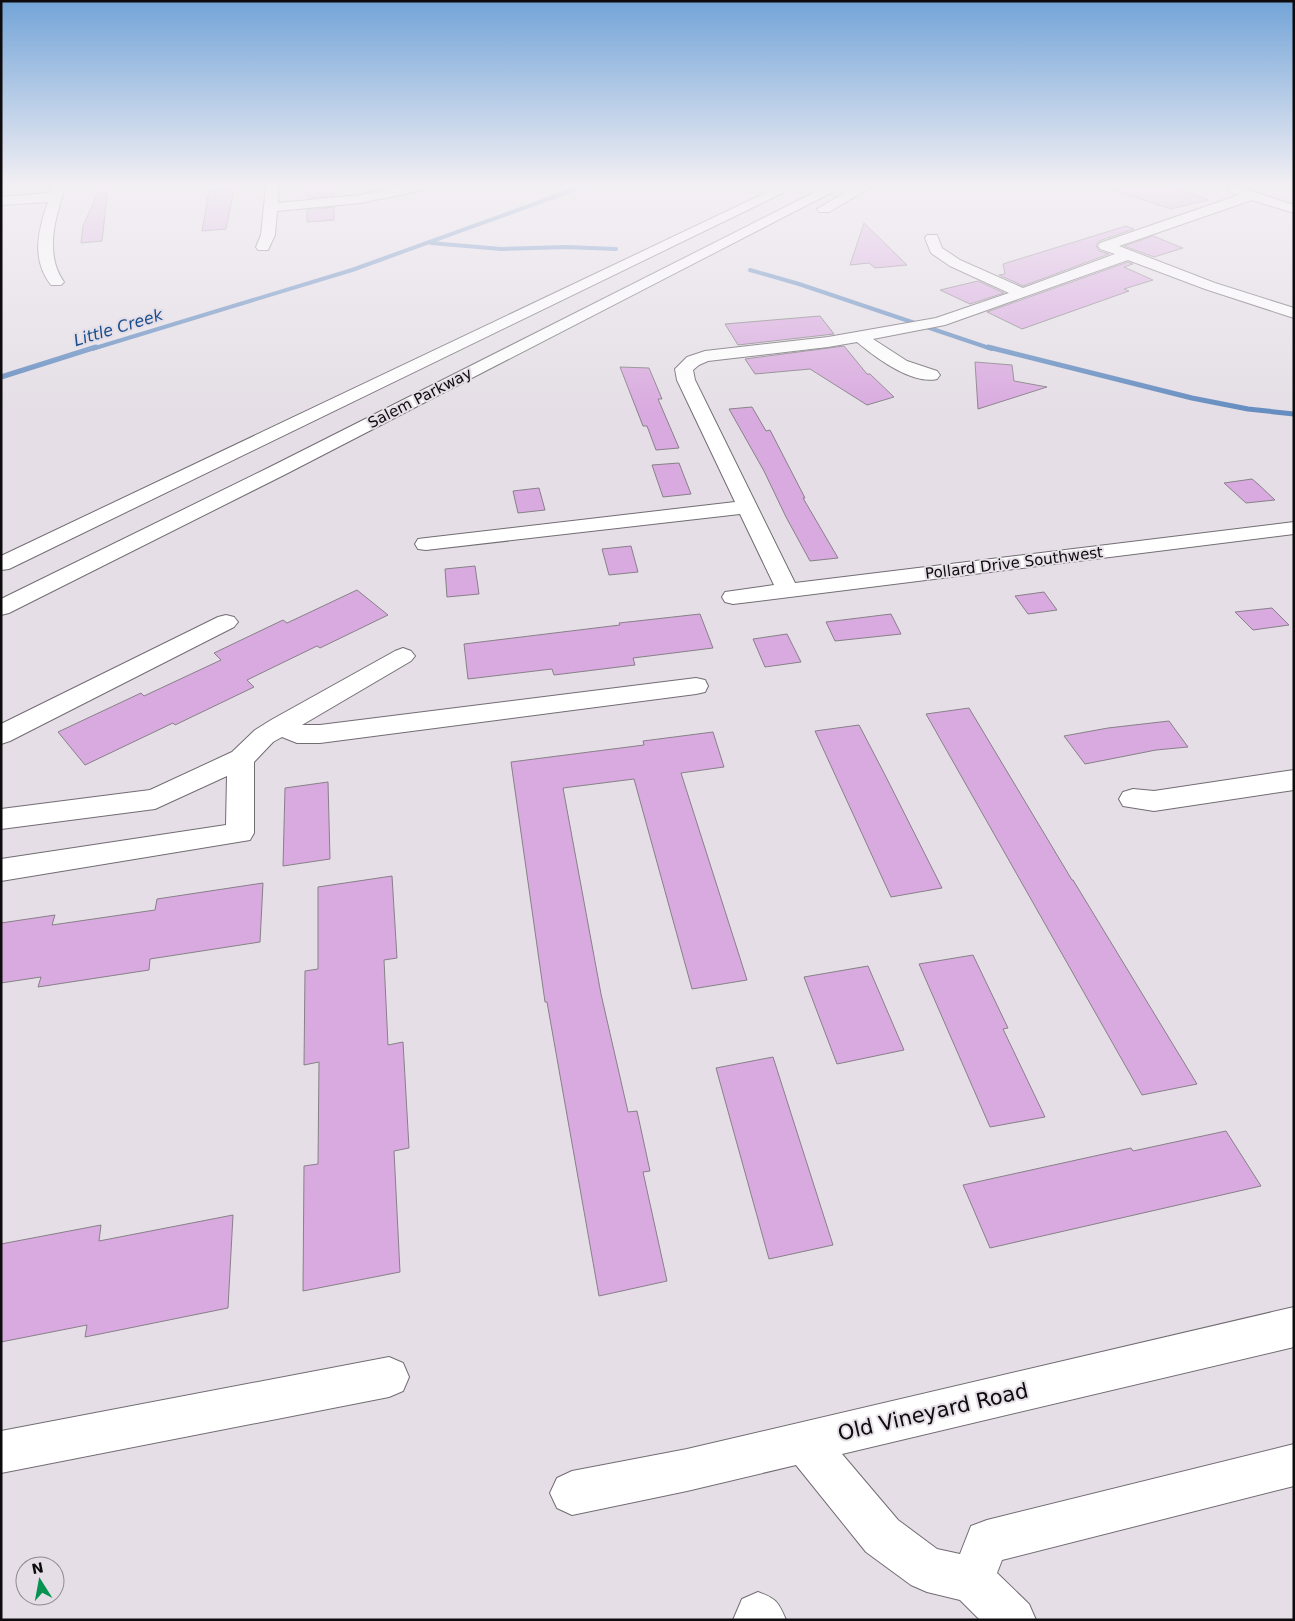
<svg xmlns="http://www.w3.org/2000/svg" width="1295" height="1621" font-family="'DejaVu Sans',sans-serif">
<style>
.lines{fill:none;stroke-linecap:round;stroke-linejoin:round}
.stream-far1{stroke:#658dc0;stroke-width:4}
.stream{stroke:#658dc0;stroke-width:5}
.building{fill:#d9aadf;stroke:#878188}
.minor-casing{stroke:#726c73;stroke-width:2}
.highway-casing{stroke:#726c73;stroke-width:2}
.minor{fill:#fff;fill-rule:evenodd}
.highway{fill:#fff;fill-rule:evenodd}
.labels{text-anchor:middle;stroke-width:4;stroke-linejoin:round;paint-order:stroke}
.far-street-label{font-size:15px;fill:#0d0b0d;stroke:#e5dee6}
.far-water-label{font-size:16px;font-style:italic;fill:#174d8d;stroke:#e5dee6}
.near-street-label{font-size:21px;fill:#0d0b0d;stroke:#e5dee6}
</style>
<rect width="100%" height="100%" fill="#e5dee6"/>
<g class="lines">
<g class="stream-far1">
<polyline points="431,243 501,249 566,247 616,249"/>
<polyline points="750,270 799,284 992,349"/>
<polyline points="92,349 352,270 584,186"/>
</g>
<g class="stream">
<polyline points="988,347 1192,398 1248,409 1294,414"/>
<polyline points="1,377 96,347"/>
</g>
</g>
<g class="building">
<polygon points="101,186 108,186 102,241 81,243 83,226"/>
<polygon points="307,186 333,186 334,196 307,198"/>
<polygon points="1114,186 1171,186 1208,200 1171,209 1114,190"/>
<polygon points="234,189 226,229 202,231 209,191"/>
<polygon points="334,207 334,220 307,222 307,210"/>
<polygon points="864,223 907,265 875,268 869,263 850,265"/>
<polygon points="1126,226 1134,229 1099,241 1096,245 1099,251 1109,254 1023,286 999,275 1005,274 1003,264"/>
<polygon points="1153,236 1183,248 1154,257 1124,246"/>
<polygon points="1128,262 1133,264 1124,267 1153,280 1124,289 1129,291 1022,329 987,312"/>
<polygon points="978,281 1004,293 970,304 940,290"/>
<polygon points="820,316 834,334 738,345 725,324"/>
<polygon points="844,346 867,374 870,374 894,397 867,405 810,369 755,374 745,359"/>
<polygon points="975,362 1012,365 1014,381 1047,387 978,409"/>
<polygon points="620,367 649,368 662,399 658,399 679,448 656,450 647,426 643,426"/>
<polygon points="752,407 766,431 770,430 805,498 803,498 838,558 810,561 786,517 764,471 729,409"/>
<polygon points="679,463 691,494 663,497 652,465"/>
<polygon points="1252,479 1258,484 1275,500 1246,503 1224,483"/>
<polygon points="539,488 545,510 518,513 513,491"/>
<polygon points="631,546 638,572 609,575 602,549"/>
<polygon points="475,566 479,594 447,597 445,569"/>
<polygon points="357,590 388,615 320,648 317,646 247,680 254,687 175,725 173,723 85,765 58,732 141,693 144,696 221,660 214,653 283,620 287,623"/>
<polygon points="1044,592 1057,610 1028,614 1015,596"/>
<polygon points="1272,608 1289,625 1253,630 1235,612"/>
<polygon points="700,614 713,648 633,658 635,665 554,675 552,669 468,679 464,644 620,625 619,623"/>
<polygon points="891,614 901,634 835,641 826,622"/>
<polygon points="787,634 801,662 765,667 753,639"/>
<polygon points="969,708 1072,880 1073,880 1197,1084 1142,1095 926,714"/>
<polygon points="1169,721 1188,747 1156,750 1085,764 1064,736 1108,728"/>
<polygon points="859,725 884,773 942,888 891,897 815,731"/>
<polygon points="713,732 724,767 681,773 747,980 692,989 634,779 563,788 601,994 628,1112 637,1111 650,1171 643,1172 667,1281 599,1296 547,1002 545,1002 511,762 644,745 643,741"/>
<polygon points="328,782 330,859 283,866 285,788"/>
<polygon points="392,876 397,958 384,960 388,1045 403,1042 409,1148 394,1151 400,1272 303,1291 304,1166 318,1164 319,1062 304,1065 305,971 318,969 318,887"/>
<polygon points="263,883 260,942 150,959 149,970 38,987 41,977 1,983 1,923 55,915 52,925 155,910 157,899"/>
<polygon points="973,955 1008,1028 1003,1029 1045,1117 990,1127 919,964"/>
<polygon points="868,966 904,1050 837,1064 804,977"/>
<polygon points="773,1057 833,1245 769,1259 716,1068"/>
<polygon points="1226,1131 1261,1186 990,1248 963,1185 1131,1148 1133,1151"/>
<polygon points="233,1215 228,1308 85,1337 87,1325 1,1342 1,1244 101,1225 99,1241"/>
</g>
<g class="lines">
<g class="minor-casing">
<g id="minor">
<path d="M53,186h13c-11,31 -22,68 -2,96l-3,3h-10c-20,-26 -13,-54 -3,-83l-47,3v-8l49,-4z"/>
<polygon points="266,186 279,186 278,203 360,195 403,186 431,186 425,190 360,203 277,211 275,235 268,250 258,250 256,247 261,235"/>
<path d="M1237,186l57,19v8l-42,-13 -133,46 96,37 79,25v10l-89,-29 -77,-29 -183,65 -72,14 34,22 30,10 3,4 -3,4c-25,6 -62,-22 -80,-37l-29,5 -120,14 -9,4 -6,5 2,10 100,203 499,-61v12l-561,70 -8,-2 -3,-5 3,-5 49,-7 -34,-71 -314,36 -8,-1 -3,-5 3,-5 8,-1 309,-36 -58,-122 -2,-11 12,-12 18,-6 123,-14 108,-19 73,-25 -59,-27 -19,-13 -6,-15 2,-3h10l5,13 18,12 63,28 92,-34 -15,-5 -2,-3 2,-3 139,-48 -8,-2 -2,-3 2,-3z"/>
<polygon points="226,615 234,617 238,622 234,627 10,741 1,744 1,724 218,617"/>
<polygon points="403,648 411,651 415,656 411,661 302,725 320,725 696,678 705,680 708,686 705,692 696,694 320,743 297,743 282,737 273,742 254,762 254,833 250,840 1,881 1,859 226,825 227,776 155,809 1,829 1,809 150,790 232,752 255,730 271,720 395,651"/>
<polygon points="1294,770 1294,790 1154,811 1123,806 1119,799 1123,792 1133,789 1154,791"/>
<polygon points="1294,1307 1294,1347 842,1454 898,1520 937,1549 960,1554 971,1526 987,1520 1294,1444 1294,1486 1002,1560 997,1573 1029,1604 1036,1620 980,1620 960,1600 927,1592 911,1585 866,1552 796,1465 687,1491 572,1515 557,1508 550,1493 557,1478 572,1471 687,1449"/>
<polygon points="389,1357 403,1363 409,1377 403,1391 389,1397 1,1473 1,1431"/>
<path d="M758,1592c18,7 20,9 28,28h-53l9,-21z"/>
</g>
</g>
<g class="highway-casing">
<g id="highway">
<polygon points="780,186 797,186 9,569 1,570 1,556"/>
<polygon points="827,186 844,186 284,475 9,613 1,615 1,599 270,467"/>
<polygon points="856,186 873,186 829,212 819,212 817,209"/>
</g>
</g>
<use href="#minor" class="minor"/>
<use href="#highway" class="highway"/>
</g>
<linearGradient id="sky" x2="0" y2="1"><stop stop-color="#73a4d8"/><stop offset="0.45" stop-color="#f3f0f4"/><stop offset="1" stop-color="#f3f0f4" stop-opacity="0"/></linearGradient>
<rect width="1295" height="413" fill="url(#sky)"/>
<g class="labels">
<g class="far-street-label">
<text transform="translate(420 398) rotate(-27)" y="5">Salem Parkway</text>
<text transform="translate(1014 563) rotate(-7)" y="5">Pollard Drive Southwest</text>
</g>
<g class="far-water-label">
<text transform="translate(118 327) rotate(-17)" y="6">Little Creek</text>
</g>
<g class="near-street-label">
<text transform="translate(933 1412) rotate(-13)" y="7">Old Vineyard Road</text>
</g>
</g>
<rect width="1295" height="1621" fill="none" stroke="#0d0b0d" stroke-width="5"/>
<g transform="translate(40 1581) rotate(349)"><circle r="24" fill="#e5dee6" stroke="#8f8a8f"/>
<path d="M0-4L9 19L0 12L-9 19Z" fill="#069251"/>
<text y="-8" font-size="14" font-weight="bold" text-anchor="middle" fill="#0d0b0d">N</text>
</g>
</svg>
